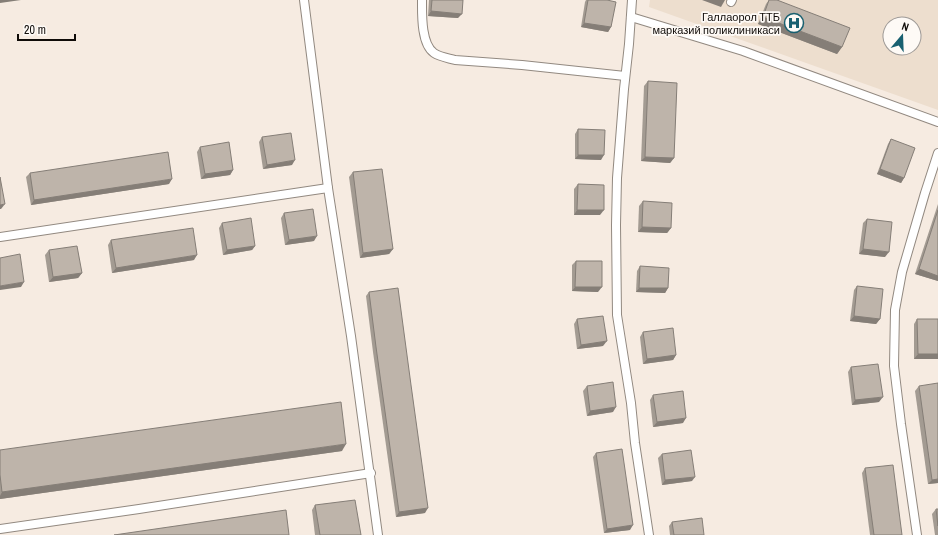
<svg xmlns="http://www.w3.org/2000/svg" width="938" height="535" font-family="'Archivo Narrow',sans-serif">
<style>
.built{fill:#eddece;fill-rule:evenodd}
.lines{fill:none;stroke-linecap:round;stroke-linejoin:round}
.service-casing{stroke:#928980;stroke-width:10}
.service{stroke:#fff;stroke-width:8}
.wall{fill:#a39b92}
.shaded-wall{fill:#857e77}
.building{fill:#beb4aa;stroke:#857e77}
.labels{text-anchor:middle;stroke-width:3.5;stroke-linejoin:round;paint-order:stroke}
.poi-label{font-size:11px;fill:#0f0b08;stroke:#fefaf6;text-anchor:end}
</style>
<rect width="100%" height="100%" fill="#f6ebe1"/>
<path class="built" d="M650,0h288v110l-289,-103zM890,24h24v24h-24z"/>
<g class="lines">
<g class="service-casing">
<g id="service">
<polyline points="304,0 328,188 351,336 378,535"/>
<path d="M422,0c0,14 -1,44 12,53 6,4 14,5 21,7l67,5 103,11"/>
<polyline points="632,0 629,44 624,89 617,178 616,225 617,315 631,403 635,443 649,535"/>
<polyline points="731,2 732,0"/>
<polyline points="631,17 743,51 938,122"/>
<polyline points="0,237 328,188"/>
<polyline points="0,529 139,509 371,473"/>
<polyline points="917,535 901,424 894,366 895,310 902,272 925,193 938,153"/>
</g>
</g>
<use href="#service" class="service"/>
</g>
<g class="wall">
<polygon points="429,0 463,0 458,18 428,16"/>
<polygon points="586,0 607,0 611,27 608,32 581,27 585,2"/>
<polygon points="769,0 777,0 842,47 837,54 758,24 766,4"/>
<polygon points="648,81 674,158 670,163 641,161 644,86"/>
<polygon points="578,129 601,160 575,159 575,134"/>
<polygon points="262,137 292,165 263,169 259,142"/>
<polygon points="891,139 904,178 901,183 877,174 888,144"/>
<polygon points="200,147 233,170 230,175 201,179 197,152"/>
<polygon points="353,172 393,249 389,254 360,258 349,177"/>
<polygon points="30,173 169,184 31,205 26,177"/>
<polygon points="578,184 600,215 574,215 574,189"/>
<polygon points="643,201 671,228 667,233 638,232 639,206"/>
<polygon points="938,204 938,281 915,274"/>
<polygon points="284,213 314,241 285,245 281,218"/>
<polygon points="867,219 885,257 859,254 863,223"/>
<polygon points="222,223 255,246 252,250 223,255 219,228"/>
<polygon points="111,240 194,260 112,273 108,245"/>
<polygon points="49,250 82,273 78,278 49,282 45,255"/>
<polygon points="576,261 598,292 572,291 572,265"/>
<polygon points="640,266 668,288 665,293 636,292 637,271"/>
<polygon points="857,286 880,319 876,324 850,321 854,290"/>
<polygon points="369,292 425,513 396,517 373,352 366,296"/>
<polygon points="577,319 603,346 577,349 574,324"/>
<polygon points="917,319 938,319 938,359 914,359 914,324"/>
<polygon points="643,332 676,355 673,360 643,364 640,337"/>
<polygon points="851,367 879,402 852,405 848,372"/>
<polygon points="587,386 613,412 587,416 583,391"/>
<polygon points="919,386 938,483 928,484 915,391"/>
<polygon points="653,395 683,423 653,427 650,400"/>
<polygon points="0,450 342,451 0,499"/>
<polygon points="596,453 630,530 604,533 593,457"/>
<polygon points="662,454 692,481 662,485 658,458"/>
<polygon points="865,468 902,535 870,535 862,473"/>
<polygon points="315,505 361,535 315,535 312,510"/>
<polygon points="936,509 938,509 938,535 935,535 932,514"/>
<polygon points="672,522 704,535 670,535 669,526"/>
</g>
<g class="shaded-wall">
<polygon points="0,0 21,0 0,3"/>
<polygon points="702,0 725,0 721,7"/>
<polygon points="431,11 462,14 458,18 428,16"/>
<polygon points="763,17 842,47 837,54 758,24"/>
<polygon points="584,23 611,27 608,32 581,27"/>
<polygon points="578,155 604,155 601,160 575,159"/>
<polygon points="645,157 674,158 670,163 641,161"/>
<polygon points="295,160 292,165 263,169 267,165"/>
<polygon points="880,169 904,178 901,183 877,174"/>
<polygon points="233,170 230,175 201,179 205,174"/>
<polygon points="172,179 169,184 31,205 34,200"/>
<polygon points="5,204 1,209 0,209 0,205"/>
<polygon points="577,210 604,210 600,215 574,215"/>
<polygon points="642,227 671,228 667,233 638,232"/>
<polygon points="317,236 314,241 285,245 289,240"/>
<polygon points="255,246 252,250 223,255 227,250"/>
<polygon points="393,249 389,254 360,258 363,253"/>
<polygon points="863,249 889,252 885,257 859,254"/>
<polygon points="197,255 194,260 112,273 116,268"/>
<polygon points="919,269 938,276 938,281 915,274"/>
<polygon points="82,273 78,278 49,282 53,277"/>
<polygon points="24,282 21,287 0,290 0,286"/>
<polygon points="575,287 602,287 598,292 572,291"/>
<polygon points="639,288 668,288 665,293 636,292"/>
<polygon points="854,316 880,319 876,324 850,321"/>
<polygon points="607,341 603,346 577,349 581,345"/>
<polygon points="918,354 938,354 938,359 914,359"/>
<polygon points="676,355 673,360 643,364 647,359"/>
<polygon points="883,397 879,402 852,405 855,400"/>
<polygon points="616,407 613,412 587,416 590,411"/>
<polygon points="686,418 683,423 653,427 657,422"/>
<polygon points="346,444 342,451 0,499 0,496 2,492"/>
<polygon points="695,477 692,481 662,485 665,480"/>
<polygon points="938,479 938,483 928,484 932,480"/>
<polygon points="428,508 425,513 396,517 399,512"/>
<polygon points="633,525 630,530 604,533 607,529"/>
</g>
<g class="building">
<polygon points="432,0 463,0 462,14 431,11"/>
<polygon points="588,0 607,0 616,2 611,27 584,23"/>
<polygon points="769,0 777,0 850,28 842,47 763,17"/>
<polygon points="648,81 677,83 674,158 645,157"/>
<polygon points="578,129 605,130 604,155 578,155"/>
<polygon points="291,133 295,160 267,165 262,137"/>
<polygon points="891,139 915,148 904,178 880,169"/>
<polygon points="229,142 233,170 205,174 200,147"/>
<polygon points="168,152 172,179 34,200 30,173"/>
<polygon points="382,169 393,249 363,253 353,172"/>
<polygon points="0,177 5,204 0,205"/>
<polygon points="578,184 604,185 604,210 577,210"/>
<polygon points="643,201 672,203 671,228 642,227"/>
<polygon points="313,209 317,236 289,240 284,213"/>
<polygon points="938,210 938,276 919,269"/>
<polygon points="251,218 255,246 227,250 222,223"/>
<polygon points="867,219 892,222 889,252 863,249"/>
<polygon points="193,228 197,255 116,268 111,240"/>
<polygon points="77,246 82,273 53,277 49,250"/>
<polygon points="20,254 24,282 0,286 0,258"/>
<polygon points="576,261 602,261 602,287 575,287"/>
<polygon points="640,266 669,268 668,288 639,288"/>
<polygon points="857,286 883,289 880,319 854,316"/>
<polygon points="398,288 411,385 428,508 399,512 376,347 369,292"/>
<polygon points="603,316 607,341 581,345 577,319"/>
<polygon points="917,319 938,319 938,354 918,354"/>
<polygon points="673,328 676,355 647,359 643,332"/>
<polygon points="878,364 883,397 855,400 851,367"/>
<polygon points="613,382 616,407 590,411 587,386"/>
<polygon points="938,383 938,479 932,480 919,386"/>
<polygon points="683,391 686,418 657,422 653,395"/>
<polygon points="341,402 346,444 2,492 0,475 0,450"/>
<polygon points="622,449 633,525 607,529 596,453"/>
<polygon points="691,450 695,477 665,480 662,454"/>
<polygon points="893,465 902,535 874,535 865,468"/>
<polygon points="355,500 361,535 320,535 315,505"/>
<polygon points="936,509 938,509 938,526"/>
<polygon points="286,510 289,535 114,535"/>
<polygon points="702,518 704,535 674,535 672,522"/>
</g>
<defs>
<g id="hospital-ring" transform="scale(1)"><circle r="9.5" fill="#fefaf6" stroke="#196070" stroke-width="1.5"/><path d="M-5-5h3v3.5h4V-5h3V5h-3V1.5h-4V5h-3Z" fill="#196070"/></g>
</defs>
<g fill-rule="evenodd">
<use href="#hospital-ring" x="794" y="23"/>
</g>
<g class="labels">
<g class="poi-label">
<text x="780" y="21">Галлаорол ТТБ<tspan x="780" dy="13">марказий поликлиникаси</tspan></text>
</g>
</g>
<g transform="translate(902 36) rotate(19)"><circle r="19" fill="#fefaf6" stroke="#9e9a97"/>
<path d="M0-3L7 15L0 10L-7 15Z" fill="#196070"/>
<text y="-6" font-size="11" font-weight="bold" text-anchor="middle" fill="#0f0b08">N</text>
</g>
<path d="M18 34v6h57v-6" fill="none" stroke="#0f0b08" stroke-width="2"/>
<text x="24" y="34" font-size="12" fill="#0f0b08" stroke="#fefaf6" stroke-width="3" paint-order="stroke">20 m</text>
</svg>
